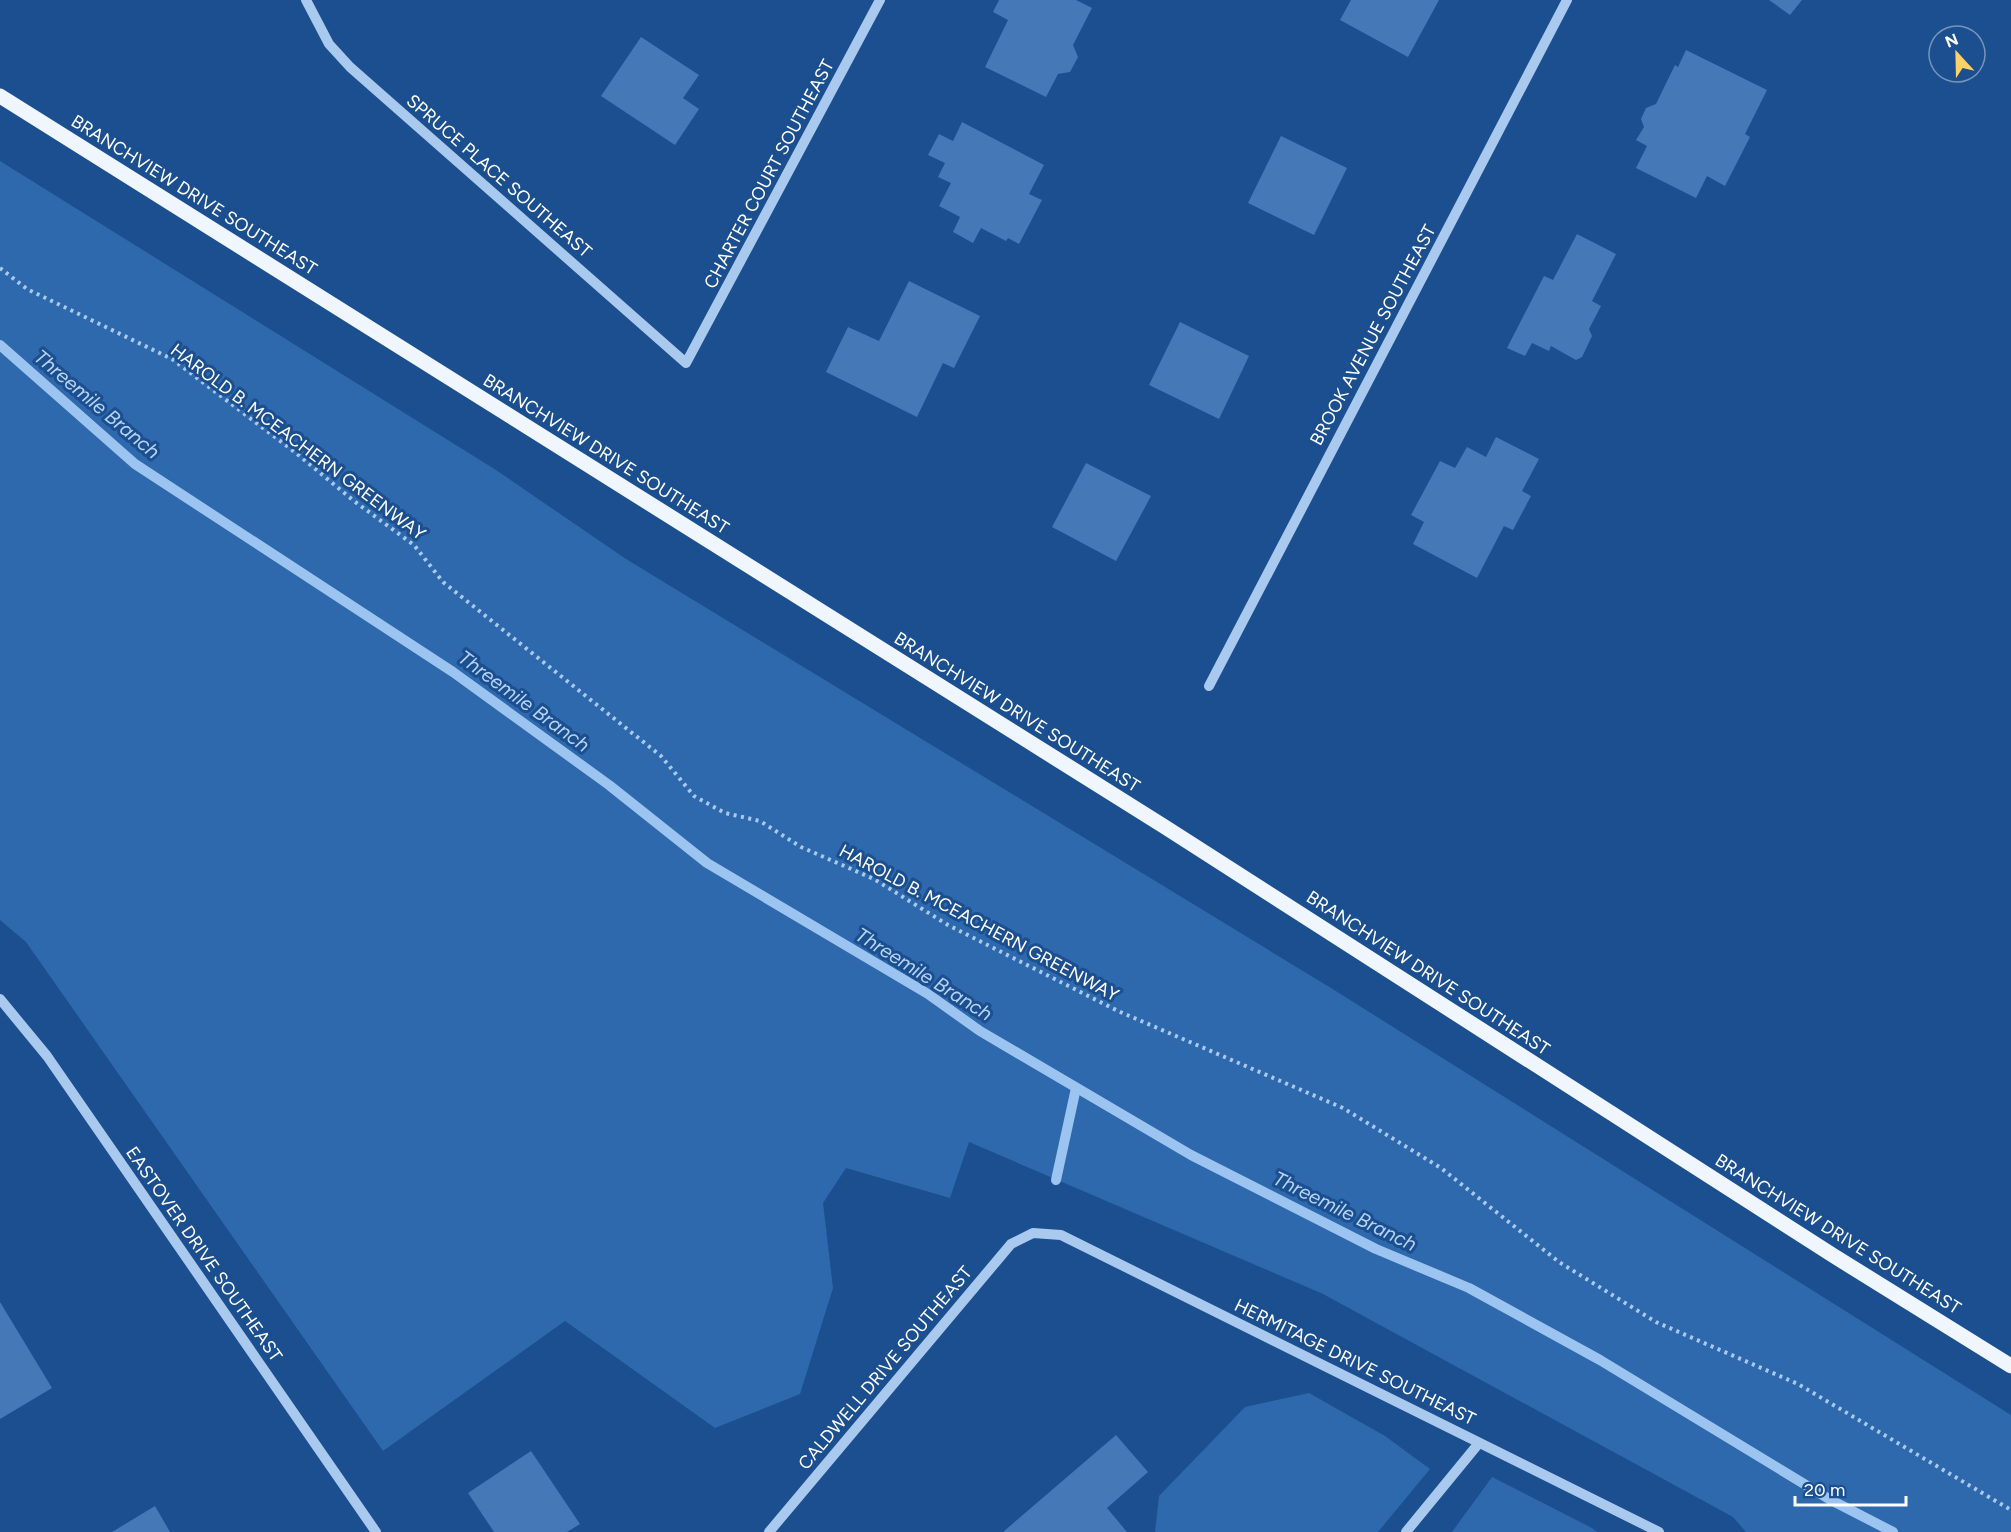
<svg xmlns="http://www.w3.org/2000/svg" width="2011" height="1532" font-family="Figtree,sans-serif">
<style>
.green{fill:#2e69ad}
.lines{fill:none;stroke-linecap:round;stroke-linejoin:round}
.stream{stroke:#9cc4f0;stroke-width:10}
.building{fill:#4478b7}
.path{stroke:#a9c9ee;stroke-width:4;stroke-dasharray:3 4.5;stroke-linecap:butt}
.minor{stroke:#a9c9ee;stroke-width:10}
.major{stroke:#f0f6ff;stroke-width:15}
.labels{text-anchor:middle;stroke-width:6;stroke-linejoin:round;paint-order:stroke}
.street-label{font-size:18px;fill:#fff;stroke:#1b4f8f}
.water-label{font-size:20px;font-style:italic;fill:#b5d3f5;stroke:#1b4f8f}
</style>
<rect width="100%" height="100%" fill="#1b4f8f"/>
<g class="green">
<polygon points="0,161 496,470 626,559 1331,988 2011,1415 2011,1532 1746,1532 1733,1517 1323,1294 969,1142 950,1198 846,1168 823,1203 833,1288 800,1394 715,1428 565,1321 383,1451 26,942 0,920"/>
<polygon points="1309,1393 1385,1436 1430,1469 1378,1532 1155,1532 1159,1496 1245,1407"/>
<polygon points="1492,1477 1592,1528 1597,1532 1452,1532"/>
</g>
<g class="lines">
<g class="stream">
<polyline points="0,345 135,464 453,672 609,785 707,863 928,994 980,1031 1191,1155 1376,1249 1469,1288 1600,1360 1829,1499 1893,1532"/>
<polyline points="1056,1180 1076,1088"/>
</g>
</g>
<g class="building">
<polygon points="999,0 1076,0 1092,8 1073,45 1078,57 1070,72 1058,74 1046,97 985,67 1008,20 993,12"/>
<polygon points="1351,0 1439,0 1408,57 1340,20"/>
<polygon points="1769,0 1802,0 1790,15"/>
<polygon points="641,37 699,75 683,98 699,109 675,145 601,96"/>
<polygon points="1686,50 1767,90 1745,134 1750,137 1725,186 1707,176 1696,198 1636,168 1647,146 1636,140 1644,127 1641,119 1646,108 1656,104 1675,65 1678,67"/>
<polygon points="962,122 1044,165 1029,194 1042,200 1019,244 1008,238 1006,241 981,228 973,243 953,232 960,217 939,206 951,183 938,177 945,163 928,155 939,134 953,141"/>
<polygon points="1281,136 1347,168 1314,235 1248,203"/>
<polygon points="1577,234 1616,254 1592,301 1601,306 1589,329 1592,336 1582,357 1576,360 1551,346 1549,351 1532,343 1525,356 1507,348 1544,276 1553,280"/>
<polygon points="909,281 980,316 954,368 943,363 917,417 826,372 848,327 879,341"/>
<polygon points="1180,322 1249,356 1219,419 1149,385"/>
<polygon points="1496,437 1539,459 1522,491 1531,496 1513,530 1504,526 1477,578 1413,544 1424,522 1411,515 1440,461 1455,468 1467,447 1486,457"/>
<polygon points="1086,463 1151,496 1116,561 1052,527"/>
<polygon points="0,1302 52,1388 0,1419"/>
<polygon points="1116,1435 1148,1472 1107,1508 1127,1532 1003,1532"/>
<polygon points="531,1451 580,1524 567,1532 494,1532 468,1493"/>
<polygon points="155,1506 170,1532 112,1532"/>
</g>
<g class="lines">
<polyline class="path" points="0,268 27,289 172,359 296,453 354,501 414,545 443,582 661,756 694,796 725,813 760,821 801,847 874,879 948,925 1118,1011 1343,1108 1441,1168 1559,1262 1656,1322 1798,1384 2011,1510"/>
<g class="minor">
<polyline points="306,0 329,44 350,67 686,363 880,0"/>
<polyline points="1209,686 1567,0"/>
<polyline points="0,999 47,1056 376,1532"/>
<polyline points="769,1532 1011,1244 1033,1233 1061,1235 1659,1532"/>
<polyline points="1406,1532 1479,1443"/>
</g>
<polyline class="major" points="0,96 1165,827 1834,1256 2011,1366"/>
</g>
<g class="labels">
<g class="street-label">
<text transform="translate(769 174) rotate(-62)" y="6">CHARTER COURT SOUTHEAST</text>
<text transform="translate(499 176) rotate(41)" y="6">SPRUCE PLACE SOUTHEAST</text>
<text transform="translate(194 195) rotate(32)" y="6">BRANCHVIEW DRIVE SOUTHEAST</text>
<text transform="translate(1373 335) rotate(-62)" y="6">BROOK AVENUE SOUTHEAST</text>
<text transform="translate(298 442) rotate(37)" y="6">HAROLD B. MCEACHERN GREENWAY</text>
<text transform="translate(606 454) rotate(32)" y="6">BRANCHVIEW DRIVE SOUTHEAST</text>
<text transform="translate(1017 712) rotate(32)" y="6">BRANCHVIEW DRIVE SOUTHEAST</text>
<text transform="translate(979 923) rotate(28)" y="6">HAROLD B. MCEACHERN GREENWAY</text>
<text transform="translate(1428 973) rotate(33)" y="6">BRANCHVIEW DRIVE SOUTHEAST</text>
<text transform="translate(1838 1234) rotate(32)" y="6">BRANCHVIEW DRIVE SOUTHEAST</text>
<text transform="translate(204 1254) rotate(55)" y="6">EASTOVER DRIVE SOUTHEAST</text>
<text transform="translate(1355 1362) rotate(26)" y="6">HERMITAGE DRIVE SOUTHEAST</text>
<text transform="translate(885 1368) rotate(-50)" y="6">CALDWELL DRIVE SOUTHEAST</text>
</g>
<g class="water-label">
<text transform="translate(97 404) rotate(40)" y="7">Threemile Branch</text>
<text transform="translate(524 701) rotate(36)" y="7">Threemile Branch</text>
<text transform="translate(924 974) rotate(32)" y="7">Threemile Branch</text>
<text transform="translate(1345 1211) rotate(26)" y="7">Threemile Branch</text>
</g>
</g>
<g transform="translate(1957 54) rotate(338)"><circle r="28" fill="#1b4f8f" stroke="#7695bc" stroke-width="1.5"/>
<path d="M0-4.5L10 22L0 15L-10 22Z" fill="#ffd166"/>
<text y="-9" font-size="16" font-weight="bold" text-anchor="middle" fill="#ffffff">N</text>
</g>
<path d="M1795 1496v9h111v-9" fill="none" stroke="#ffffff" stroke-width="3"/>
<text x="1804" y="1496" font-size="18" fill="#ffffff" stroke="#1b4f8f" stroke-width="4.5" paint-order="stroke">20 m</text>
</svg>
